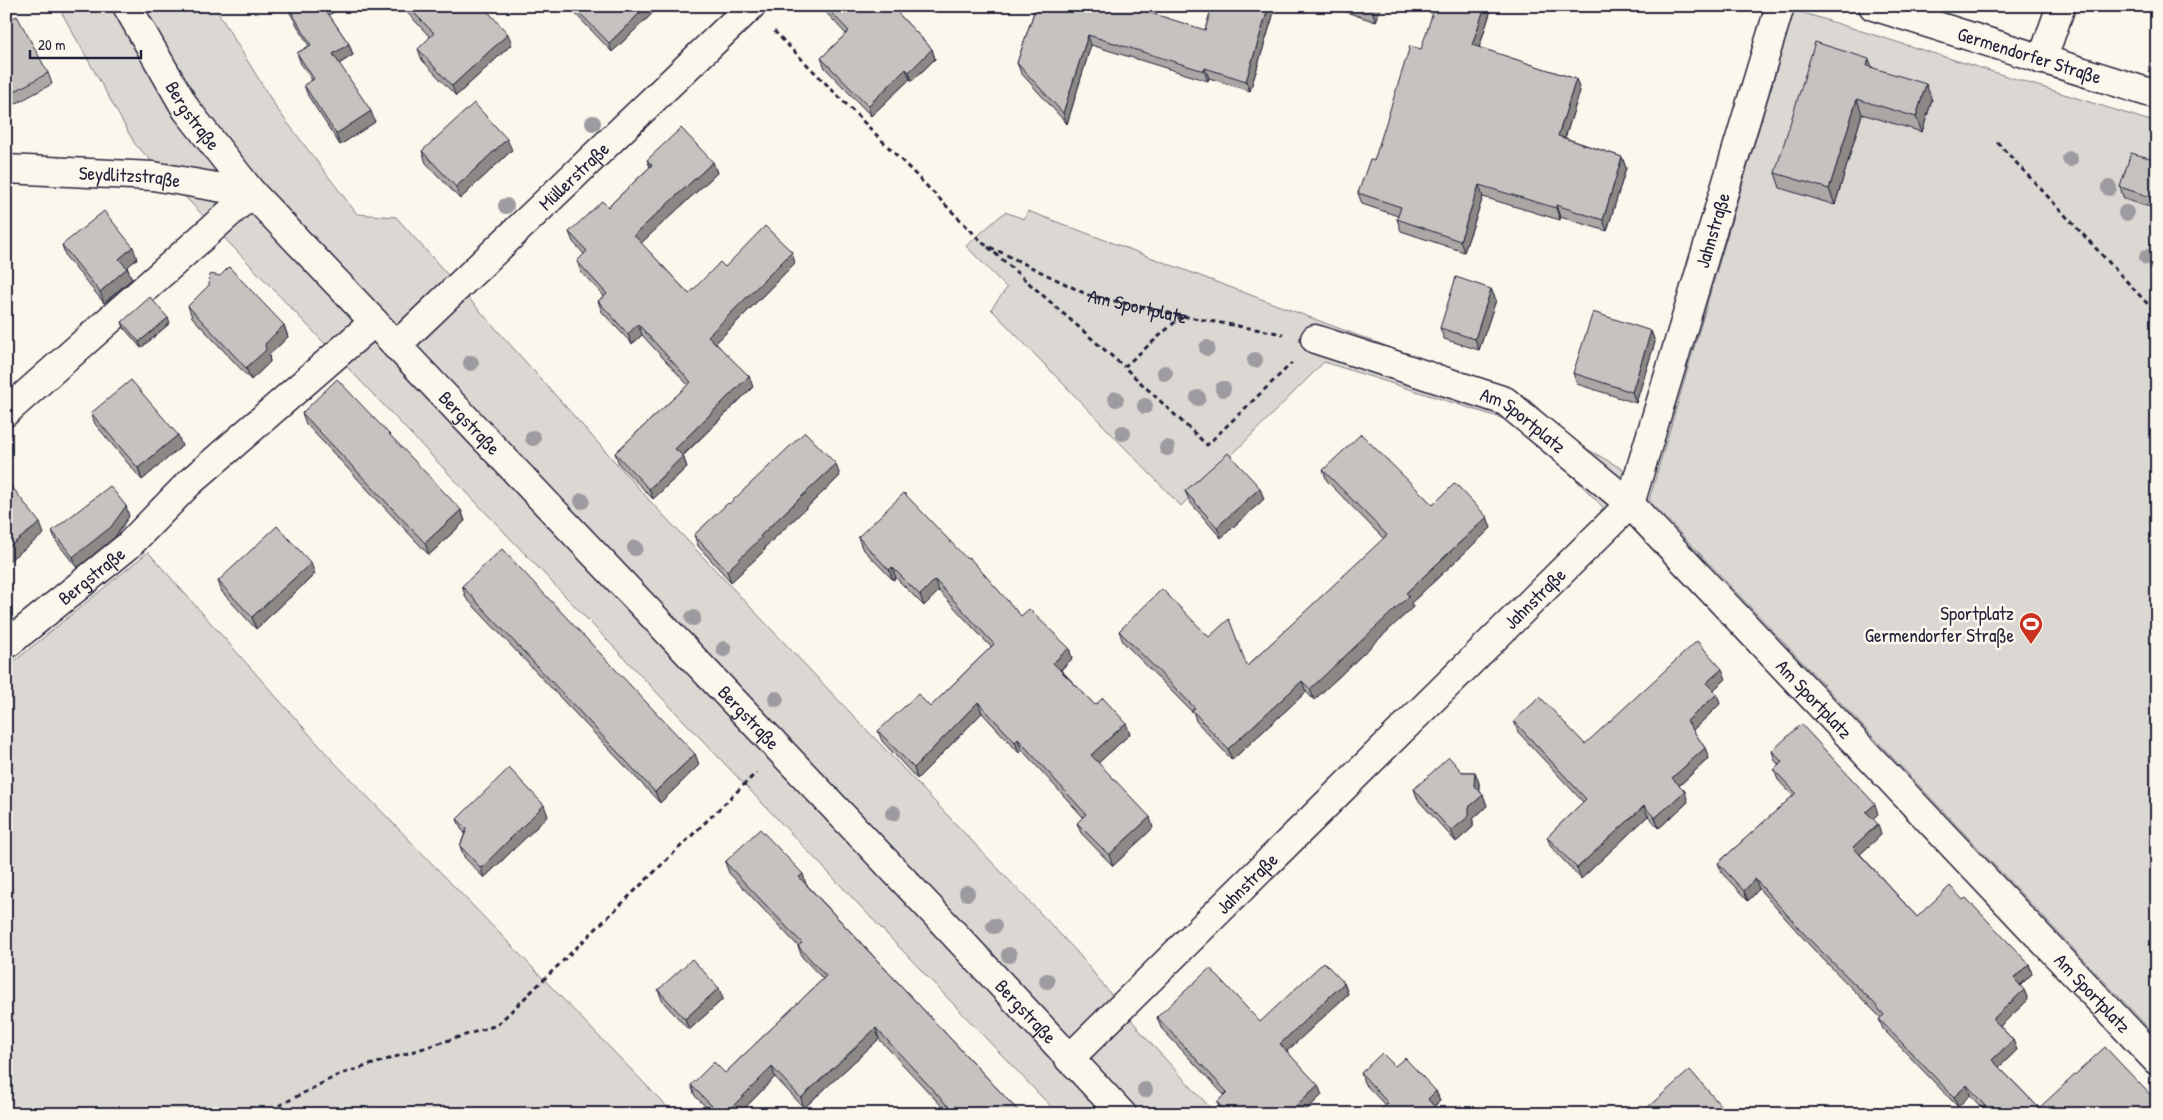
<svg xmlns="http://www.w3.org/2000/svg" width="2163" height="1120" font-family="'Patrick Hand',sans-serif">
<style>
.green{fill:#dbd8d3;stroke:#7e7d87}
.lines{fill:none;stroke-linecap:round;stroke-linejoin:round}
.minor-casing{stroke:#22223b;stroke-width:31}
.major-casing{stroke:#22223b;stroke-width:31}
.path{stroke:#22223b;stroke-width:3;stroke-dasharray:5 4;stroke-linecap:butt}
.minor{stroke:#fbf7ec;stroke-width:28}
.major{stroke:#fbf7ec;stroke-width:28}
.tree{fill:#9d9ba0}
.wall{fill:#aaa7a5;stroke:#22223b}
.shaded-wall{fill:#8b8886;stroke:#22223b}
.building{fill:#c6c2c0;stroke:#22223b}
.labels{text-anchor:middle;stroke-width:5;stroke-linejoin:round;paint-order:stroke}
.street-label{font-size:19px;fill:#22223b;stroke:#fbf7ec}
.poi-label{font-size:19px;fill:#22223b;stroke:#fbf7ec;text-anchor:end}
</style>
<rect width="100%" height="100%" fill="#fbf7ec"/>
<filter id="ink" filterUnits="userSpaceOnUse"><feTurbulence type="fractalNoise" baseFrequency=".02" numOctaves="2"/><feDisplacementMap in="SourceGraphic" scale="10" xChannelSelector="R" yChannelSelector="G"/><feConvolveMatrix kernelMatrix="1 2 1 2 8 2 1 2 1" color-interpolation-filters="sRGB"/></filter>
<g filter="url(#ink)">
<g class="green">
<polygon points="58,6 214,6 277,109 357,214 396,217 650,501 1077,952 1145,1037 1216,1114 1058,1114 135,144"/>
<polygon points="1794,10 2157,123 2157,1037 1649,500"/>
<polygon points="1028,211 1529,400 1575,442 1624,470 1606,510 1520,424 1324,362 1181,506 991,309 1007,288 966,246 1005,212 1024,219"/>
<polygon points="148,552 334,762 674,1114 6,1114 6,668"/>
</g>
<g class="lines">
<g class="minor-casing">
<g id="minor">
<path id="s2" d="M127,6l59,103 66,84 675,712 195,209"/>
<polyline points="2042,60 2061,6"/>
<path id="s3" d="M6,169l147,7 99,17"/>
<path id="s4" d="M1315,339l190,62 125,103 527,557"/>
<path id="s5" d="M396,346l355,-340"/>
<polyline points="6,412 252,193"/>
<path id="s6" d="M6,645l122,-99 61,-63 185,-161"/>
<path id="s7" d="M1069,1059l561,-555 150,-498"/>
</g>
</g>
<g class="major-casing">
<g id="major">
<path id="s8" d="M1873,6l284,89"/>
</g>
</g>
<g class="path">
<path id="s1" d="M774,31l210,213 104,51 94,21 101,18"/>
<polyline points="1997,142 2157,314"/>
<polyline points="988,247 1124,367"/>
<polyline points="1182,316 1124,367 1207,445 1292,363"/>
<polyline points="263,1114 338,1075 497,1025 756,773"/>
</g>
<use href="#minor" class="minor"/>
<use href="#major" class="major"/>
</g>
<g class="tree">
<circle cx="593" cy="123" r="8"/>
<circle cx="2070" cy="159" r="8"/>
<circle cx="2109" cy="188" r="8"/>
<circle cx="506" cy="206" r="8"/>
<circle cx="2126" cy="213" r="8"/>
<circle cx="2147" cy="257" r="8"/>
<circle cx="1207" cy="348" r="8"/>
<circle cx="1255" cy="360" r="8"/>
<circle cx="471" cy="363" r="8"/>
<circle cx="1165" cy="373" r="8"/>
<circle cx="1223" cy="389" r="8"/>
<circle cx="1198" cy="398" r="8"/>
<circle cx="1116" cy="399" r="8"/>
<circle cx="1145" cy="406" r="8"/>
<circle cx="1123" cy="433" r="8"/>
<circle cx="533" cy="438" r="8"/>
<circle cx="1167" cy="448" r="8"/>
<circle cx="582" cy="501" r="8"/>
<circle cx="635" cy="548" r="8"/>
<circle cx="693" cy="618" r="8"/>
<circle cx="724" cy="649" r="8"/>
<circle cx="776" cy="699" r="8"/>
<circle cx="893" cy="813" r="8"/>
<circle cx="967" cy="893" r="8"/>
<circle cx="994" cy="926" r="8"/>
<circle cx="1009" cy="955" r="8"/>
<circle cx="1047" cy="981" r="8"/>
<circle cx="1145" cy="1090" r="8"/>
</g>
<g class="wall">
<polygon points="286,6 344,6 329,15 349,44 353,55 339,64 375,122 340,145 308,96 304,85 312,80 301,64 297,53 309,46"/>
<polygon points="401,6 483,6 512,44 456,96 422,60 418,49 430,37"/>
<polygon points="568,6 660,6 612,52"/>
<polygon points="820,6 891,6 932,49 935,59 912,81 910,79 871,116 825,68 821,58 846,34"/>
<polygon points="1036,6 1205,30 1212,6 1276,6 1250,91 1209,78 1208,81 1091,45 1067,124 1021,73 1017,63"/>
<polygon points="1328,6 1381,6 1376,22"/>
<polygon points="1491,10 1479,48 1576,79 1580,91 1565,138 1622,157 1626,168 1607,231 1560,217 1560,220 1483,197 1464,252 1401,231 1397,219 1398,216 1362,204 1358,193 1374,161 1421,49"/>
<polygon points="6,21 48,73 52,84 6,109"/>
<polygon points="1873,68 1932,100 1922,132 1862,114 1835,205 1780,188 1775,173"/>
<polygon points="512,150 460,199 426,163 422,151"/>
<polygon points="647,160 713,162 717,173 641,243 689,294 725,267 795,263 716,343 753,387 683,456 687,467 653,499 619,464 615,453 688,385 642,335 632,344 602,312 598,301 604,296 581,272 577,261 584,254 573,242 569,232 608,207 650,167"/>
<polygon points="2157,160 2157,209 2124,199 2120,187"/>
<polygon points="62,245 137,259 127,267 132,279 104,303 66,257"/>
<polygon points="1491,289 1496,300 1479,350 1444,339 1440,328"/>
<polygon points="188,306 284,325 288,337 269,355 270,362 251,380 192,317"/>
<polygon points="168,318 170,323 141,348 124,328 122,322"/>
<polygon points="1651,331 1655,342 1636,403 1577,384 1573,373"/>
<polygon points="91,413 182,446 142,480 95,424"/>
<polygon points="302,413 461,510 465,521 429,555 306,424"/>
<polygon points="1323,470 1433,505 1487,517 1491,528 1411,603 1413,607 1314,700 1306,692 1232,760 1196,721 1194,714 1123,642 1119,631 1209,637 1247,666 1384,539 1327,481"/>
<polygon points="840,476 765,547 765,550 731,582 698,546 694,535 729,504"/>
<polygon points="1185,491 1264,499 1221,538 1190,502"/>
<polygon points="129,516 115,537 77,568 56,541 52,531"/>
<polygon points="858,537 1021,616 1069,648 1072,659 1061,670 1095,705 1130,734 1098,763 1153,828 1113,866 1081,833 1077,823 1083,817 1022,750 1019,753 982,713 917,779 882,741 878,731 930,707 991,647 939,591 924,606 896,578 893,580 862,548"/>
<polygon points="315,574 256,629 222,592 218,581"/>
<polygon points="462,586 695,754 699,765 660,803 466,598"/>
<polygon points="1726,679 1713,690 1720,704 1693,730 1705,748 1709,758 1679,786 1688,802 1659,828 1648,816 1581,879 1551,847 1547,837 1583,802 1518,732 1514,721 1585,744"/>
<polygon points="1772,751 1878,814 1873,819 1881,835 1860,854 1917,917 1963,900 2029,964 2032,974 2020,986 2024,990 2028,1000 2000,1026 2013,1040 2017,1050 1999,1067 2039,1108 2157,1114 1987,1114 1970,1095 1958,1107 1883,1029 1879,1019 1881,1018 1876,1013 1813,949 1759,889 1748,901 1722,873 1718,863 1793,796 1778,780 1774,770 1779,765 1775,761"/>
<polygon points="1462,772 1475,772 1479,783 1479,790 1483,795 1487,806 1473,819 1473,827 1456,842 1418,800 1414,789"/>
<polygon points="548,816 484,878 464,857 460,846 465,833 461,829 457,819"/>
<polygon points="725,862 806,884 1021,1114 949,1114 879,1039 804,1108 775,1077 739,1114 713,1114 695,1096 691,1085 725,1073 823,979 802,957 798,946 729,873"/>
<polygon points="1344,983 1348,994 1287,1051 1322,1095 1302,1114 1222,1114 1221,1112 1217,1102 1224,1095 1161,1028 1157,1017 1260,1022"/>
<polygon points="658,990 723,999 689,1030 663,1002"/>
<polygon points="1395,1066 1436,1091 1440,1101 1434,1107 1385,1105 1364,1083 1361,1073"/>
</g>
<g class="shaded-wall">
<polygon points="647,6 660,6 612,52 609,43"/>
<polygon points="1269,6 1276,6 1250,91 1246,81"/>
<polygon points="1373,6 1381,6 1376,22 1372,10"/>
<polygon points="1485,6 1490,6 1491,10 1476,57 1472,45"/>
<polygon points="508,34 512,44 456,96 452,86"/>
<polygon points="1088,35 1091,45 1067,124 1063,113"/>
<polygon points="349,44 353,55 337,65 333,54"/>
<polygon points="932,49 935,59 912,81 909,72"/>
<polygon points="1869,59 1875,74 1867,66"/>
<polygon points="1205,68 1209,78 1208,81 1204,71"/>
<polygon points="906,69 910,79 871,116 868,106"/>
<polygon points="1576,79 1580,91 1562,147 1558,136"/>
<polygon points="1926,84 1932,100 1922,132 1916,117"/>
<polygon points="1857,99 1862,114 1835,205 1829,189"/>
<polygon points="371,111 375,122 340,145 336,134"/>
<polygon points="507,139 512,150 460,199 456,187"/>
<polygon points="1622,157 1626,168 1607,231 1603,220"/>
<polygon points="713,162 717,173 638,246 634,235"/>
<polygon points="1479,185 1483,197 1464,252 1460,241"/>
<polygon points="1556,205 1560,217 1560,220 1556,208"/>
<polygon points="133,247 137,259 124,270 119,259"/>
<polygon points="792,252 795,263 712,347 708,336"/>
<polygon points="127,268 132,279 104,303 100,292"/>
<polygon points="1491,289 1496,300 1479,350 1475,339"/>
<polygon points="168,318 170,323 141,348 139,342"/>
<polygon points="638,324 642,335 632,344 628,334"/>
<polygon points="284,325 288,337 269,355 270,362 251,380 246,368 265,344"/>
<polygon points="1651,331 1655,342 1636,403 1632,392"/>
<polygon points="749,376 753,387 679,459 675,449"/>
<polygon points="178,435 182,446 142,480 138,468"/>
<polygon points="683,456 687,467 653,499 649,489"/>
<polygon points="836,464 840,476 765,547 765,550 731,582 727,571 760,536"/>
<polygon points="1260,488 1264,499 1221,538 1217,527"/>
<polygon points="126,506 129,516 115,537 77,568 73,557"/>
<polygon points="461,510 465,521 429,555 425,543"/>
<polygon points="1487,517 1491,528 1411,603 1413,607 1314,700 1310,689 1406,593"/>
<polygon points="40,523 44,534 6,563 6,549"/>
<polygon points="311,563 315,574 256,629 252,617"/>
<polygon points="892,567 896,578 893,580 889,570"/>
<polygon points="935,580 939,591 924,606 920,595"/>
<polygon points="1069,648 1072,659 1057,673 1053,663"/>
<polygon points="1722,669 1726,679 1710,693 1706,683"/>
<polygon points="1302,681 1306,692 1232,760 1228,749"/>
<polygon points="1717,694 1720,704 1691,732 1687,721"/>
<polygon points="978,702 982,713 917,779 914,768"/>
<polygon points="1126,723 1130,734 1095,766 1091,755"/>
<polygon points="1018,739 1022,750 1019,753 1015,742"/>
<polygon points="1705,748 1709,758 1676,788 1672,778"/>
<polygon points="695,754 699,765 660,803 655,792"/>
<polygon points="1475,772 1479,783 1478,797 1474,786"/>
<polygon points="1685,791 1688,802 1659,828 1655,818"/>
<polygon points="1483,795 1487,806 1473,819 1473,827 1456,842 1451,831 1469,807"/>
<polygon points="1875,804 1878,814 1870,822 1866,812"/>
<polygon points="544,805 548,816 484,878 481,868"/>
<polygon points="1644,806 1648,816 1581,879 1577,868"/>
<polygon points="1150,817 1153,828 1113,866 1109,855"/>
<polygon points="1878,824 1881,835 1857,857 1853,847"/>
<polygon points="803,874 806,884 803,888 799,877"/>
<polygon points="1755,879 1759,889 1748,901 1744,891"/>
<polygon points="2029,964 2032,974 2017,988 2014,978"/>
<polygon points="1344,983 1348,994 1284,1054 1280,1044"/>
<polygon points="719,988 723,999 689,1030 685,1019"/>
<polygon points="2024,990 2028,1000 1997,1029 1993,1019"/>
<polygon points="876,1028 879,1039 804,1108 801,1098"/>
<polygon points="2013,1040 2017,1050 1996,1070 1992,1060"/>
<polygon points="772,1067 775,1077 739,1114 725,1114"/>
<polygon points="1318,1085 1322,1095 1302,1114 1287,1114"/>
<polygon points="1967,1085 1970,1095 1958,1107 1954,1097"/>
<polygon points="1436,1091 1440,1101 1431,1109 1428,1099"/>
</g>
<g class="building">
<polygon points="288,6 323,6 349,44 333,54 371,111 336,134 304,85 314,79 297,53 311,45"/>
<polygon points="407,6 483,6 508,34 452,86 418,49 434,33"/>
<polygon points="573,6 647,6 609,43"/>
<polygon points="825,6 891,6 932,49 909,72 906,69 868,106 821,58 849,31"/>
<polygon points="1036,6 1129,6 1205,30 1212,6 1269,6 1246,81 1205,68 1204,71 1088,35 1063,113 1017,63"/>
<polygon points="1359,6 1373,6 1372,10"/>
<polygon points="1435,6 1485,6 1472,45 1576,79 1558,136 1622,157 1603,220 1556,205 1556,208 1479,185 1460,241 1397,219 1401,207 1358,193 1370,159 1374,161 1410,46 1421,49"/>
<polygon points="17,16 48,73 6,96 6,21"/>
<polygon points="1815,42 1869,59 1867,66 1926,84 1916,117 1857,99 1829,189 1775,173"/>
<polygon points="474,103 507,139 456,187 422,151"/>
<polygon points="681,128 713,162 634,235 689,294 720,262 725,267 765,226 792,252 708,336 749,376 675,449 683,456 649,489 615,453 691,382 638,324 628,334 598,301 607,294 577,261 587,251 569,232 602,201 608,207 652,165 647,160"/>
<polygon points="2131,153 2157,160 2157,199 2120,187"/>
<polygon points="104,211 133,247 119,259 127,268 100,292 62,245"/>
<polygon points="229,267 284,325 265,344 266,350 246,368 188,306 209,285 210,274 220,276"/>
<polygon points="1456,277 1491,289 1475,339 1440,328"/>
<polygon points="150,297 168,318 139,342 122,322"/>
<polygon points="1593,312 1651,331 1632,392 1573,373"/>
<polygon points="337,379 461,510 425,543 302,413"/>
<polygon points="131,380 178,435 138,468 91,413"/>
<polygon points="805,432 836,464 760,536 761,538 727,571 694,535 728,503 729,504"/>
<polygon points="1361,434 1433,505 1455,483 1487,517 1406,593 1409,596 1310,689 1302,681 1228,749 1192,710 1195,708 1119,631 1162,589 1209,637 1229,619 1247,666 1387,535 1323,470"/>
<polygon points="1228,453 1260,488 1217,527 1185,491"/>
<polygon points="6,479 40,523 6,549"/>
<polygon points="110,486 126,506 111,527 73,557 52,531"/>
<polygon points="904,493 967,559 969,557 1021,616 1029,609 1069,648 1053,663 1095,705 1103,698 1126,723 1091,755 1150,817 1109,855 1077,823 1086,814 1018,739 1015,742 978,702 914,768 878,731 918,694 930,707 994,644 935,580 920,595 892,567 889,570 858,537"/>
<polygon points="277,526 311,563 252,617 218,581"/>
<polygon points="502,549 695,754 655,792 462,586"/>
<polygon points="1697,641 1722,669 1706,683 1717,694 1687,721 1705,748 1672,778 1685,791 1655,818 1644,806 1577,868 1547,837 1586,799 1514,721 1540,697 1585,744"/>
<polygon points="1801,724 1875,804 1866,812 1878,824 1853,847 1917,917 1950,886 1963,900 1966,898 2029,964 2014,978 2024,990 1993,1019 2013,1040 1992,1060 2039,1108 2105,1047 2157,1102 2157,1114 1992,1114 1967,1085 1954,1097 1879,1019 1884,1015 1873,1002 1809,939 1755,879 1744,891 1718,863 1796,793 1774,770 1782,762 1772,751"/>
<polygon points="1449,757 1462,772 1475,772 1474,786 1483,795 1469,807 1469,816 1451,831 1414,789"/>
<polygon points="509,768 544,805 481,868 460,846 467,829 457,819"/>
<polygon points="760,829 803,874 799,877 1021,1114 955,1114 876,1028 801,1098 772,1067 725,1114 720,1114 691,1085 714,1062 725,1073 826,976 798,946 802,943 725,862"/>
<polygon points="692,959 719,988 685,1019 658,990"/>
<polygon points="1324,962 1344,983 1280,1044 1318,1085 1287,1114 1228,1114 1217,1102 1227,1092 1157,1017 1210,968 1260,1022"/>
<polygon points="1382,1053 1395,1066 1405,1058 1436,1091 1428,1099 1440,1114 1376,1114 1388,1103 1361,1073"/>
<polygon points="1690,1070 1728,1114 1640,1114"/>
</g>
</g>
<defs>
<g id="stadium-pin" transform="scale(1.25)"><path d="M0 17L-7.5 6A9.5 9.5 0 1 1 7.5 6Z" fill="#c8321e" stroke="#fbf7ec"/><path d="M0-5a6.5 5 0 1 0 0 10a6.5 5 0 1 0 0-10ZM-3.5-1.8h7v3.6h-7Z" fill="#fff"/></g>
</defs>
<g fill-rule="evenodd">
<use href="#stadium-pin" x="2031" y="624"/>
</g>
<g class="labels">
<g class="street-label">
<text dy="7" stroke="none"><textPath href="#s8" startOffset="164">Germendorfer Straße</textPath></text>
<text dy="7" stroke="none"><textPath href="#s2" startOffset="128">Bergstraße</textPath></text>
<text dy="7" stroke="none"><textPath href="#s5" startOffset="246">Müllerstraße</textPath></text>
<text dy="7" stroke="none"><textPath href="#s3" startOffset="124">Seydlitzstraße</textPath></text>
<text dy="7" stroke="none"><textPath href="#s7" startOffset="1075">Jahnstraße</textPath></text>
<text dy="7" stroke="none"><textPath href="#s1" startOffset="466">Am Sportplatz</textPath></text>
<text dy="7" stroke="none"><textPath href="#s4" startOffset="225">Am Sportplatz</textPath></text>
<text dy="7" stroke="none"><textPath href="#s2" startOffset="542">Bergstraße</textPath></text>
<text dy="7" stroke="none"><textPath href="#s6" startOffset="110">Bergstraße</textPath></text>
<text dy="7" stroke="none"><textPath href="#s7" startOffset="655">Jahnstraße</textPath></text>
<text dy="7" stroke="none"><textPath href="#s4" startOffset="630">Am Sportplatz</textPath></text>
<text dy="7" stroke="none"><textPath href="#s2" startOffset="948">Bergstraße</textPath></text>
<text dy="7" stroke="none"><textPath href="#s7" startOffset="250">Jahnstraße</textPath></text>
<text dy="7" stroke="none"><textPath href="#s4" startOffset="1035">Am Sportplatz</textPath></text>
<text dy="7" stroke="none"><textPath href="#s2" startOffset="1352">Bergstraße</textPath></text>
</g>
<g class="poi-label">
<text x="2014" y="620">Sportplatz<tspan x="2014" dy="22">Germendorfer Straße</tspan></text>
</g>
</g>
<rect width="2163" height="1120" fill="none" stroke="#fbf7ec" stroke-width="25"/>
<rect x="12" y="12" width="2138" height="1095" fill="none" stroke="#22223b" stroke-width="2" filter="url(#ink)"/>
<path d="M30 50v8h111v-8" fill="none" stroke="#22223b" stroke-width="2.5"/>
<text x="38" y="50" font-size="15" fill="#22223b" stroke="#fbf7ec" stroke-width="4" paint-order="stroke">20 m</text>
</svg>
